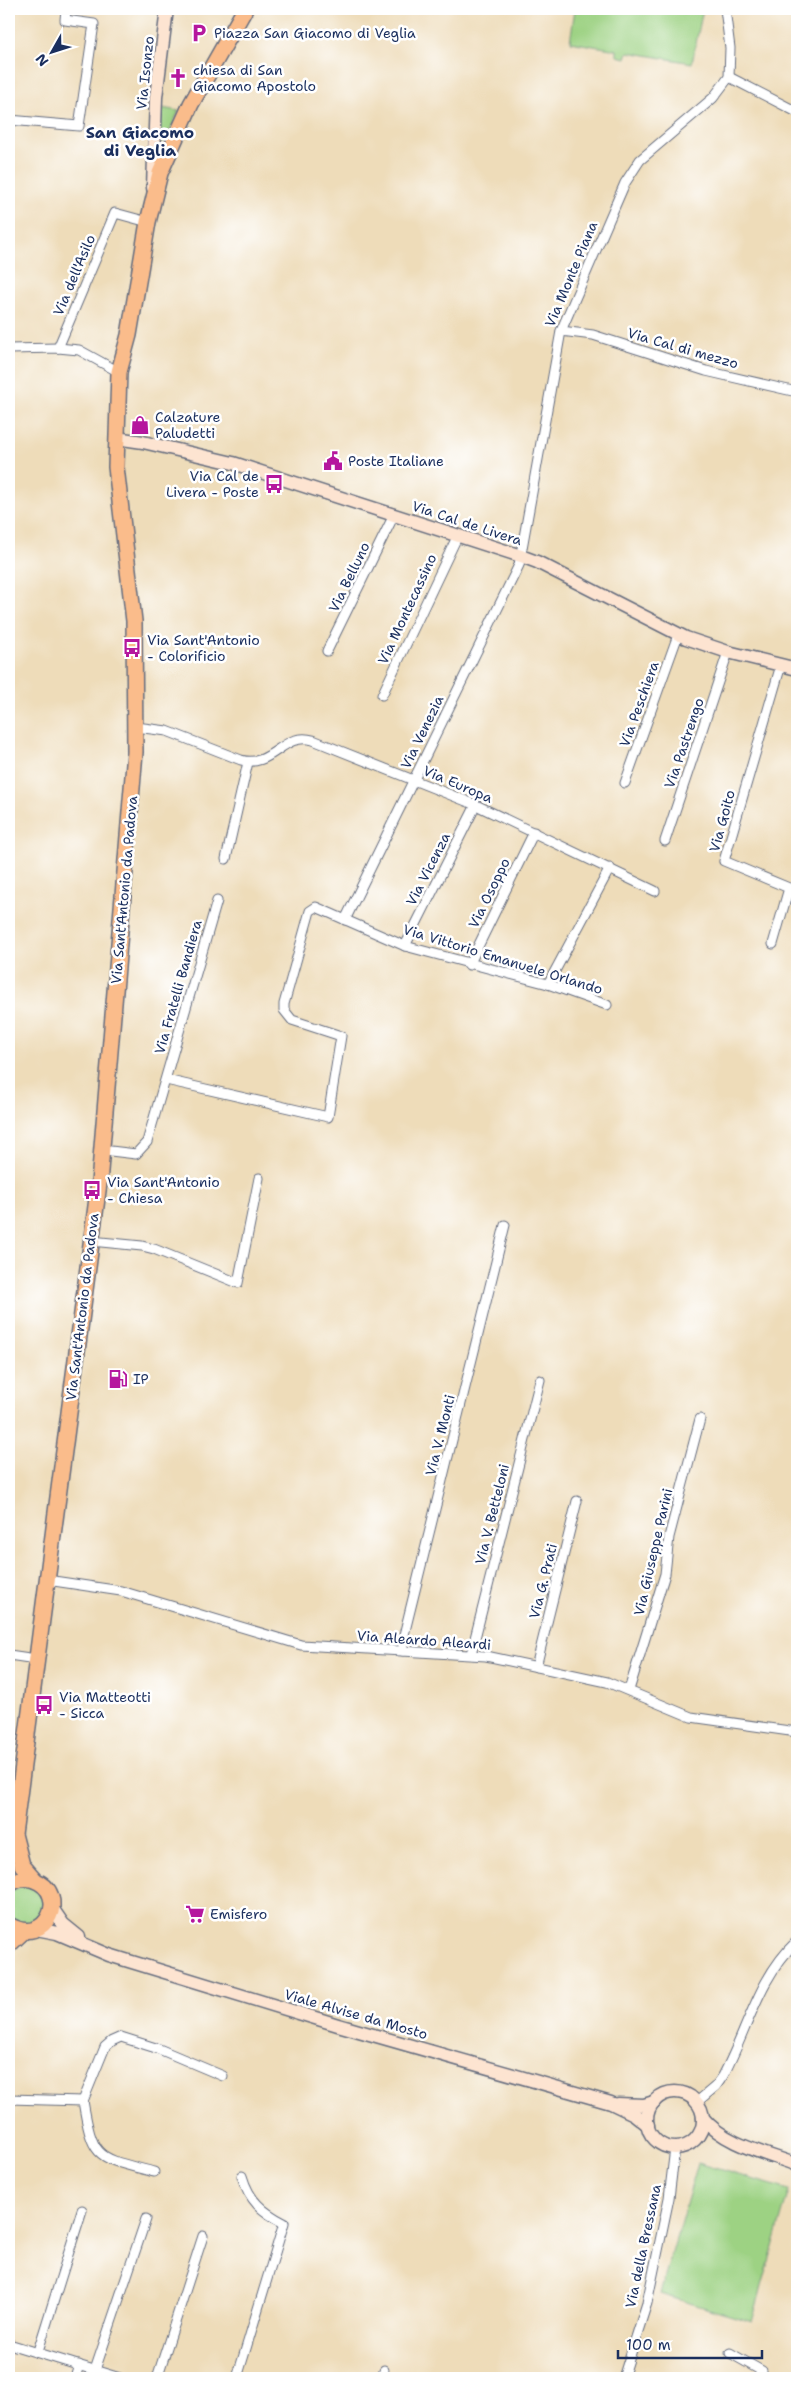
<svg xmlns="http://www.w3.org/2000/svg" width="806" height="2387" font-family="'Shantell Sans',sans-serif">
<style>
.green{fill:#9dd283;stroke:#5c8070}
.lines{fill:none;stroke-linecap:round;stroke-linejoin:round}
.street-casing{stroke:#656c7e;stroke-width:11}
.secondary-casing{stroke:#656c7e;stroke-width:15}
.primary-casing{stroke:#656c7e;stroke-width:18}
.street{stroke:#fff;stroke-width:9}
.secondary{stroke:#fde4d1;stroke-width:12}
.primary{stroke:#fabc8b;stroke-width:15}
.labels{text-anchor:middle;stroke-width:5;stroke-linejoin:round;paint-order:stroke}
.poi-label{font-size:14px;fill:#1b2f5e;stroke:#fff;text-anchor:start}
.street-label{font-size:14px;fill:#1b2f5e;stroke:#fff}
.quarter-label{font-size:16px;font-weight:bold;fill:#1b2f5e;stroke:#fff}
</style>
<rect width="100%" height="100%" fill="#fff"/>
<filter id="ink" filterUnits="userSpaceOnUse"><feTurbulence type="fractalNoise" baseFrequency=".02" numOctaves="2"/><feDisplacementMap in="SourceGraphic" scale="10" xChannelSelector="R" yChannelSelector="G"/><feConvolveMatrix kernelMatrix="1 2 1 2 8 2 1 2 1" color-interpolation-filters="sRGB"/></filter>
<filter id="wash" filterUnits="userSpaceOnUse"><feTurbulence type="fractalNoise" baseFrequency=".0096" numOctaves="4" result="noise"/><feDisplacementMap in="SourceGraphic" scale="20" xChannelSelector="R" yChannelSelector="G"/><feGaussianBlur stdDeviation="1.12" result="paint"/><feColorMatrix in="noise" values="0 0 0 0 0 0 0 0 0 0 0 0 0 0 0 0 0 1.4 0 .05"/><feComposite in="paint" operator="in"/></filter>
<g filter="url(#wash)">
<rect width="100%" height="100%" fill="#eedcb9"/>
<g class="green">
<polygon points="575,9 703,9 692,63 628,52 626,58 617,56 617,50 570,42"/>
<polygon points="162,108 179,111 164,143 159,141"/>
<path d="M22,1885c19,3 23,7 24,27l-15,14 -18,-4 -4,-4v-25z"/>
<polygon points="698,2163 789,2190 752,2322 660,2294"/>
</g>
</g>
<g filter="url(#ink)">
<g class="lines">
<g class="street-casing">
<g id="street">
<polyline points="729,77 797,112"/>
<polyline points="9,120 79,126 94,24 65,20 66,9"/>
<polyline points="561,331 593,335 706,371 797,392"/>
<polyline points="58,348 115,213 148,222"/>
<polyline points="9,349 58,348 79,350 119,372"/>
<polyline points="327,651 394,515"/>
<polyline points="382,695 458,535"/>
<path d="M136,727l31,4 74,29c31,9 42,-29 72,-20l163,65 179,86"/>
<polyline points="625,783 678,635"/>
<polyline points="665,841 728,652"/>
<polyline points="226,859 248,762"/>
<polyline points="345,920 519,565 561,331 625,183 640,160 713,98 729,77 730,48 725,9"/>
<polyline points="773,944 789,888 724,861 781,665"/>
<polyline points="405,946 476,805"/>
<polyline points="469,965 534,832"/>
<polyline points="548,984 610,868"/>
<polyline points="166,1080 328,1117 341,1036 292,1020 284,1010 284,1004 310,911 316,907 405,946 548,984 607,1005"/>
<polyline points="102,1150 136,1154 147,1142 217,901"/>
<polyline points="91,1241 142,1246 154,1249 238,1283 259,1178"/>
<polyline points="47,1580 121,1591 301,1645 486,1656 607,1682 691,1717 797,1732"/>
<polyline points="403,1651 403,1639 505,1225"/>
<polyline points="471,1654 540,1380"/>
<polyline points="9,1655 36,1659"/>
<polyline points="536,1667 577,1501"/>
<polyline points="629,1690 665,1574 669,1537 700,1419"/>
<path d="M9,2099l74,2c10,60 14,56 71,71"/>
<polyline points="83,2101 105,2047 112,2041 121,2037 159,2049 223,2076"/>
<path d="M697,2102l19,-16 7,-10c25,-47 35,-98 74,-135"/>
<polyline points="9,2344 120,2378"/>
<polyline points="38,2351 82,2210"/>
<polyline points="730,2353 762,2371 760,2378"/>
<polyline points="95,2370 146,2219"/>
<polyline points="75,2378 79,2365"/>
<polyline points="157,2378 203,2236"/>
<path d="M237,2378l47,-155c-22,-11 -35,-23 -42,-47"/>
<polyline points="382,2378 384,2370"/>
<polyline points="623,2378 647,2303 669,2198 675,2148"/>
</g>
</g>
<g class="secondary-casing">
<g id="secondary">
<polyline points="153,188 156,97 167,9"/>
<polyline points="116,438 143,442 233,463 521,556 537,562 686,638 728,652 797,669"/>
<polyline points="52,1908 63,1924 79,1937"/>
<polyline points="36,1929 57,1933 109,1955 338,2025 611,2103 634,2114 648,2125"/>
<circle cx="675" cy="2120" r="28"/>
<polyline points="618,2104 644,2105 654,2102"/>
<path d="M703,2118c22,27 63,35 94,47"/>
</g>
</g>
<g class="primary-casing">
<g id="primary">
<polyline points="35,1880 22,1865 14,1834 99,1183 135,752 134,621 116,467 119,372 129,335 148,222 160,173 191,104 245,9"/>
<path d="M9,1885c7,-6 16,-8 25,-5 36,13 13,68 -25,45"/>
<polyline points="9,1945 24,1931"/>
</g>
</g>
<use href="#street" class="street"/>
<use href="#secondary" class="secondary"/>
<use href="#primary" class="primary"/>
</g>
</g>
<defs>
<g id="parking-bare" transform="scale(1.5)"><path d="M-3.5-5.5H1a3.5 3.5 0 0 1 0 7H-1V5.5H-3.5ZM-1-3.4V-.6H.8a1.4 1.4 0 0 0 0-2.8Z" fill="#b5179e" stroke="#fff" stroke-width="2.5" paint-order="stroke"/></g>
<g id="church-bare" transform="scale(1.5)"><path d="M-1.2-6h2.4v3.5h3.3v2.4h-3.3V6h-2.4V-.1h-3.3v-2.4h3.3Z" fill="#b5179e" stroke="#fff" stroke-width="2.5" paint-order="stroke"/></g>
<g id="shop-bare" transform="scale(1.5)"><path d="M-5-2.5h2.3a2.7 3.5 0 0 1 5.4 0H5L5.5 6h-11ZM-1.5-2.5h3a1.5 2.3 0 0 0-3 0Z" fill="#b5179e" stroke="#fff" stroke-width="2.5" paint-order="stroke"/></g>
<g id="civic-bare" transform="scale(1.5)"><path d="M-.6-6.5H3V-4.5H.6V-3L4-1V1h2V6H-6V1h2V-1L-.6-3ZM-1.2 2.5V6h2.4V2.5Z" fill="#b5179e" stroke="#fff" stroke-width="2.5" paint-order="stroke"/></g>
<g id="bus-bare" transform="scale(1.5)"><path d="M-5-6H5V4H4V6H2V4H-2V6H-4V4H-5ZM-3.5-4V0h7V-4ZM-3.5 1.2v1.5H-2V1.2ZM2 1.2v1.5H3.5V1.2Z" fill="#b5179e" stroke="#fff" stroke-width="2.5" paint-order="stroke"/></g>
<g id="fuel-bare" transform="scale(1.5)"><path d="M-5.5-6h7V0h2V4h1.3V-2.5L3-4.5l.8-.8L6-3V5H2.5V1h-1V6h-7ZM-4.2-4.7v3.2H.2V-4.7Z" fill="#b5179e" stroke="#fff" stroke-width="2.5" paint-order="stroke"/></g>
<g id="supermarket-bare" transform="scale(1.5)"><path d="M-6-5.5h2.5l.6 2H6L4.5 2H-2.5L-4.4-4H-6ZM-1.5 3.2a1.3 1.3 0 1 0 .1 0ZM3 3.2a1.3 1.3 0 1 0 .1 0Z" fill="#b5179e" stroke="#fff" stroke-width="2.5" paint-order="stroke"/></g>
</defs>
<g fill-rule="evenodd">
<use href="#parking-bare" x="199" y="33"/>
<use href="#church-bare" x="178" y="78"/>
<use href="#shop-bare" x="140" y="425"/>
<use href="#civic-bare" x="333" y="461"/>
<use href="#bus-bare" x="274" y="484"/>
<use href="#bus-bare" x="132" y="648"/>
<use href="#bus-bare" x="92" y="1190"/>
<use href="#fuel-bare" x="118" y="1379"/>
<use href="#bus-bare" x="44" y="1705"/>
<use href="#supermarket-bare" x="195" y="1914"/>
</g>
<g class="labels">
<g class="poi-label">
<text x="214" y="38">Piazza San Giacomo di Veglia</text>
<text x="193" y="75">chiesa di San<tspan x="193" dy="16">Giacomo Apostolo</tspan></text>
<text x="155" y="422">Calzature<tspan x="155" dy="16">Paludetti</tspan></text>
<text x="348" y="466">Poste Italiane</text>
<text x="259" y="481" text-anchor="end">Via Cal de<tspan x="259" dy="16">Livera - Poste</tspan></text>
<text x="147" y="645">Via Sant'Antonio<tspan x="147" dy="16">- Colorificio</tspan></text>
<text x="107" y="1187">Via Sant'Antonio<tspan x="107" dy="16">- Chiesa</tspan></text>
<text x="133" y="1384">IP</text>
<text x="59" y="1702">Via Matteotti<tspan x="59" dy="16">- Sicca</tspan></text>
<text x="210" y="1919">Emisfero</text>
</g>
<g class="street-label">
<text transform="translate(145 73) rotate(-84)" y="5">Via Isonzo</text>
<text transform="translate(571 274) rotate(-67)" y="5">Via Monte Piana</text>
<text transform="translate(74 275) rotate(-67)" y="5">Via dell'Asilo</text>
<text transform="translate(683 348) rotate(16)" y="5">Via Cal di mezzo</text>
<text transform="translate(467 523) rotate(18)" y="5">Via Cal de Livera</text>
<text transform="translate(349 577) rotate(-64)" y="5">Via Belluno</text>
<text transform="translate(407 609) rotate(-65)" y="5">Via Montecassino</text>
<text transform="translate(639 704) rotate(-70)" y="5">Via Peschiera</text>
<text transform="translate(422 732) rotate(-64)" y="5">Via Venezia</text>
<text transform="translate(684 743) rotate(-71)" y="5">Via Pastrengo</text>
<text transform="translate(458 784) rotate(23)" y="5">Via Europa</text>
<text transform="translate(722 821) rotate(-75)" y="5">Via Goito</text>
<text transform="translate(428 869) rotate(-63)" y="5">Via Vicenza</text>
<text transform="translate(124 890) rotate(-85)" y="5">Via Sant'Antonio da Padova</text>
<text transform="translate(489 893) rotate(-64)" y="5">Via Osoppo</text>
<text transform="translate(503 959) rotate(17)" y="5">Via Vittorio Emanuele Orlando</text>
<text transform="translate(178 987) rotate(-74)" y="5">Via Fratelli Bandiera</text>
<text transform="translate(82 1307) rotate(-83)" y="5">Via Sant'Antonio da Padova</text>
<text transform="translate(440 1435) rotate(-76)" y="5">Via V. Monti</text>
<text transform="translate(492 1514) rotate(-76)" y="5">Via V. Betteloni</text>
<text transform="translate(653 1552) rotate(-77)" y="5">Via Giuseppe Parini</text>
<text transform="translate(543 1581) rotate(-76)" y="5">Via G. Prati</text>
<text transform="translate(424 1640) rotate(4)" y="5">Via Aleardo Aleardi</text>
<text transform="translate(356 2014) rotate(16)" y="5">Viale Alvise da Mosto</text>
<text transform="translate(643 2246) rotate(-78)" y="5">Via della Bressana</text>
</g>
<g class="quarter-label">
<text x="140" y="138">San Giacomo<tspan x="140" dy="18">di Veglia</tspan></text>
</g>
</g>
<rect width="806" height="2387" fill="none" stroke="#fff" stroke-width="30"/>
<g transform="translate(52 52) rotate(231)" stroke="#ffffff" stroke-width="4" paint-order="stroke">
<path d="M0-4L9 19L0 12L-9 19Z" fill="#1b2f5e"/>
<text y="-8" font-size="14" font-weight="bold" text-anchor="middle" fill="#1b2f5e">N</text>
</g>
<path d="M618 2350v8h144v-8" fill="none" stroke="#1b2f5e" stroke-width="2.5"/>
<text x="626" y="2350" font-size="15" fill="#1b2f5e" stroke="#ffffff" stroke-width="4" paint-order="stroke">100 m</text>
</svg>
